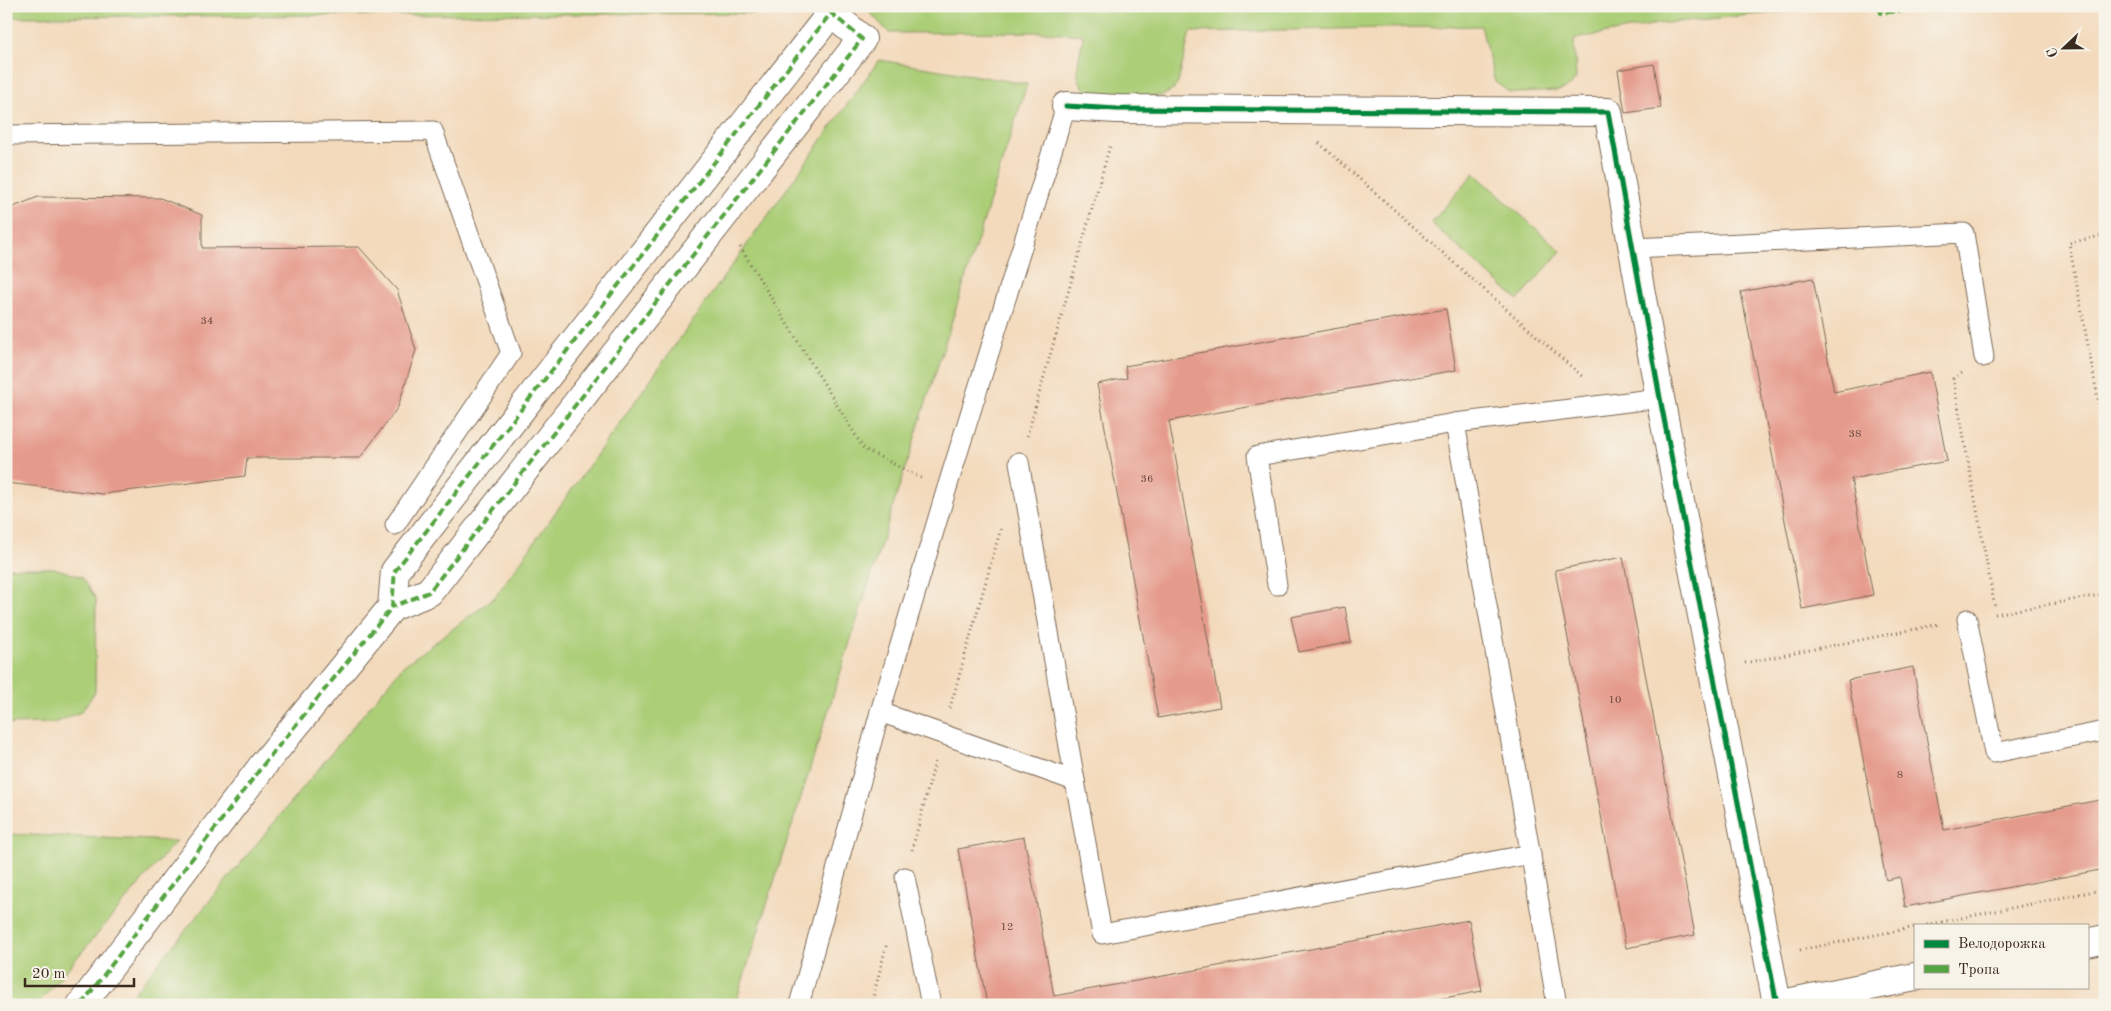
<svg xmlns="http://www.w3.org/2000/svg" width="2111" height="1011" font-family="'Old Standard TT',serif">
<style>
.green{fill:#abce77;stroke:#737c4a}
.building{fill:#e59b8c}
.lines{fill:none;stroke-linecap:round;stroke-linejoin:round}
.lane-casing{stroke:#7b6855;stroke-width:21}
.street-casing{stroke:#7b6855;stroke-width:30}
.secondary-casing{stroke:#7b6855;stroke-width:30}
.path{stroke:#7b6855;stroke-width:3;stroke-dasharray:1 4;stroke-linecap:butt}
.lane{stroke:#fff;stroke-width:19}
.street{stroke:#fff;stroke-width:28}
.secondary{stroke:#fff;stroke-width:28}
.quiet{stroke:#54a441;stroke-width:4;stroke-dasharray:8 4;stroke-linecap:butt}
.cycleway-casing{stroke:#f7f3e8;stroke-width:8}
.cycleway{stroke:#00873e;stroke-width:5}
.labels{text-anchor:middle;stroke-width:5;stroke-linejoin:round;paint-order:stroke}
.number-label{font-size:11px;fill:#66463a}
</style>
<rect width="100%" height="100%" fill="#f7f3e8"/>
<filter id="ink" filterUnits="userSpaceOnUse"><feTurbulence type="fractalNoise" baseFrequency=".02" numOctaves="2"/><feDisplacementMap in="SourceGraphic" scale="10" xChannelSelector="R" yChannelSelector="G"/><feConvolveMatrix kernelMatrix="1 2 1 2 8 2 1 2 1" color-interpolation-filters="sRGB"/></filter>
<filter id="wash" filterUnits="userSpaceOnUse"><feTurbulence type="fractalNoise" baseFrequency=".0096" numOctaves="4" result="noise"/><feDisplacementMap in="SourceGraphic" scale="20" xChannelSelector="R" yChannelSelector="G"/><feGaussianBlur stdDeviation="1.12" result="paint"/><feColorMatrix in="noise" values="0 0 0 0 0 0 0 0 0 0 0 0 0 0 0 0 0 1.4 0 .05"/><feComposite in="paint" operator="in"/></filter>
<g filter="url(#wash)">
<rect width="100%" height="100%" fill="#f3dabc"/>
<g class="green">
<polygon points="6,6 809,6 800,13 6,17"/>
<path d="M864,6h980l-187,18 -83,15 2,39 -4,6 -8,5 -7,2 -40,2 -8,-1 -14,-10 -14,-56 -291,6 -12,51 -5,7 -11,6 -70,-1c-24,-16 -11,-36 -9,-60l-37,-3 -157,1z"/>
<polygon points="879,60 1027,84 735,1005 124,1005 403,666 495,597"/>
<polygon points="1474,173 1561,251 1518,300 1431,223"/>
<polygon points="6,568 54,568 82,577 96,599 95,692 81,712 55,723 6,724"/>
<polygon points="6,834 176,841 37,1005 6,1005"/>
</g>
<g id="blocks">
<g class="building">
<polygon points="1654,64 1661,108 1625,113 1618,70"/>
<polygon points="38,197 160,198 202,215 202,248 359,247 397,290 416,350 398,407 360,458 247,458 245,476 103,494 6,483 6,210"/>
<polygon points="1813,278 1834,392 1930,372 1947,461 1851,479 1873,595 1802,609 1741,292"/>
<polygon points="1446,309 1456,370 1169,421 1220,707 1158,718 1097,384 1127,378 1125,366"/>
<polygon points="1623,557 1695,935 1626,948 1555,570"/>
<polygon points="1345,607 1351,642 1299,652 1291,617"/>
<polygon points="1913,667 1944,830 2105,799 2105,869 1905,907 1900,877 1886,880 1848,680"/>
<polygon points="1024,837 1054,996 1469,920 1482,991 1407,1005 987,1005 958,849"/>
</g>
</g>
</g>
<g filter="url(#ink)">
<use href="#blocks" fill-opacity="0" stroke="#7b6855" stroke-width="1"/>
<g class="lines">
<g class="lane-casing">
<g id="lane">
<polyline points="6,135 433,131 511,353 395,525"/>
<polyline points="1633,248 1964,233 1984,357"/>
<polyline points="1019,462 1102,934 1531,854"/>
<polyline points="1277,585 1257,456 1455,423"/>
<polyline points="1967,619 1994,753 2105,731"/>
<polyline points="880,712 1075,781"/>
<polyline points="905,877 931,1005"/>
<polyline points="799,1005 880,712 946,491 1066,106"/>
<polyline points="1557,1005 1455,423 1660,398"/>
</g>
</g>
<g class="street-casing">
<g id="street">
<polyline points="1066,106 1117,109 1608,112 1660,398 1777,1004 1775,1005"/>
<polyline points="81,1005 264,764 392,607 395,571 831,13 862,39 429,592 392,607"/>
</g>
</g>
<g class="secondary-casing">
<g id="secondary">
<polyline points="2087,943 2105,939"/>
<polyline points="1777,1005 1915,977"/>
</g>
</g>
<g class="path">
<polyline points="1319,143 1584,378"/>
<polyline points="2105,235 2069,243 2105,437"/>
<polyline points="740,247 864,449 921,478"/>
<polyline points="1962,373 1953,379 1995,608"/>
<polyline points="1027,436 1110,146"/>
<polyline points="1995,614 2105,594"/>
<polyline points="1745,663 1940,624"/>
<polyline points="950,708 1001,528"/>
<polyline points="912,850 935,762"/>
<polyline points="1927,925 2105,889"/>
<polyline points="1800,950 1915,927"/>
<polyline points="871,1005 887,943"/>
<polyline points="2071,1005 2105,998"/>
</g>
<use href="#lane" class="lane"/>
<use href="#street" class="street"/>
<use href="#secondary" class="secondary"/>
<g class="quiet">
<polyline points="1879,6 1881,13 1937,6"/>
<polyline points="81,1005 264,764 392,607 395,571 831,13 862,39 429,592 392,607"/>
</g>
<g class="cycleway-casing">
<polyline id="cycleway" points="1066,106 1117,109 1608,112 1660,398 1777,1005"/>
</g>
<use href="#cycleway" class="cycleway"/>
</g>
</g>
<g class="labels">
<g class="number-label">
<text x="207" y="324">34</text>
<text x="1855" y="437">38</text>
<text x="1147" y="482">36</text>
<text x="1615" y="703">10</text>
<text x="1900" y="778">8</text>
<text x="1007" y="930">12</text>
</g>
</g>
<rect width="2111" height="1011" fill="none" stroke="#f7f3e8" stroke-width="25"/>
<rect x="1914" y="924" width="175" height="65" fill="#f7f3e8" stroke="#aca397"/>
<rect x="1924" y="940" width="25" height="8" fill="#00873e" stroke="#aca397"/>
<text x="1958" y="948" font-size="15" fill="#3b2a1e">Велодорожка</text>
<rect x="1924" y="965" width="25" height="8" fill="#54a441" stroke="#aca397"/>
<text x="1958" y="974" font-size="15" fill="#3b2a1e">Тропа</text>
<g transform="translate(2064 48) rotate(248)" stroke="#f7f3e8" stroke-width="4" paint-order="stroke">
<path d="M0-4L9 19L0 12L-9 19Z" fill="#3b2a1e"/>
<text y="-8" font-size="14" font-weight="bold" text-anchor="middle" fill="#3b2a1e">С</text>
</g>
<path d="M25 978v8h109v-8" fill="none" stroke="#3b2a1e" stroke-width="2.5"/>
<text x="32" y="978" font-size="15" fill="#3b2a1e" stroke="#f7f3e8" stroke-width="4" paint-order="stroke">20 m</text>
</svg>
